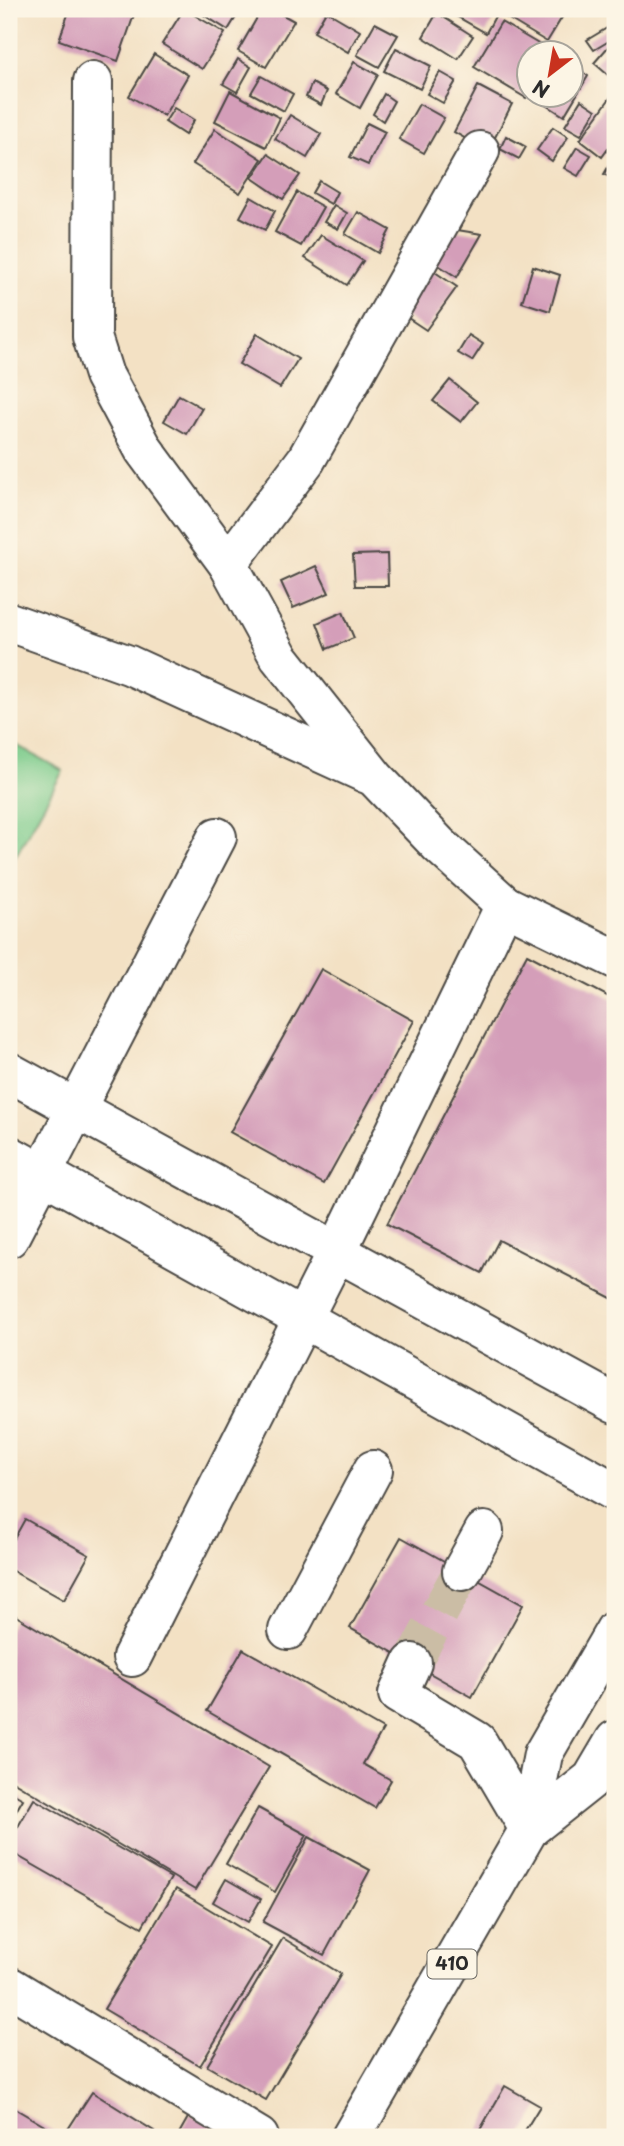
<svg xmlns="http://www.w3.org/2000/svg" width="624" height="2146" font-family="'Playpen Sans',sans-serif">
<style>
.green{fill:#7ccb8b;stroke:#547b5b;stroke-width:2}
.building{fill:#d49eb9}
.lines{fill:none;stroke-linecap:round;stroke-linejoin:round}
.minor-tunnel{stroke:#cbbda5;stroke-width:38;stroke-dasharray:38 19;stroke-linecap:butt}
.minor-casing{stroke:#494642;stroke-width:42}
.major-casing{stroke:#494642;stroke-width:42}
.minor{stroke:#fff;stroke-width:38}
.major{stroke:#fff;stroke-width:38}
.labels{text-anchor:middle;stroke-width:5;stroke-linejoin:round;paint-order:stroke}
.shield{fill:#fcf5e5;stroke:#6a6863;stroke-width:2}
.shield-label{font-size:18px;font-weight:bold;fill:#2b2b2b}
</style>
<rect width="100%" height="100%" fill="#fcf5e5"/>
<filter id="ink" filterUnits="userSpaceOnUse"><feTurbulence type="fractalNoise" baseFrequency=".0143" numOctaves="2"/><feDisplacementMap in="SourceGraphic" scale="14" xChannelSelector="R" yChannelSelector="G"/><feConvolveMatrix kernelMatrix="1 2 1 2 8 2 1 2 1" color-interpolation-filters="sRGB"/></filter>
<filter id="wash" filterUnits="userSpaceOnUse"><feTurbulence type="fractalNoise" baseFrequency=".00686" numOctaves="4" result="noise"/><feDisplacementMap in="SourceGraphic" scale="28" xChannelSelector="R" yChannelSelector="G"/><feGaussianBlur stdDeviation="1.57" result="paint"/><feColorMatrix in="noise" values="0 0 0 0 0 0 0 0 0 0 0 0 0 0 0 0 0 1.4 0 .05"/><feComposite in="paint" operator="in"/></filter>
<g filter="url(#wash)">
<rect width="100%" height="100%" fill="#f3e1c4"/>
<polygon class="green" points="9,741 63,771 9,868"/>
<g id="blocks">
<g class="building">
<polygon points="70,9 136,9 118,61 59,40"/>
<polygon points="184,9 225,33 202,69 162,44"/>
<polygon points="194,9 241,9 228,30"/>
<polygon points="262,9 272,9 294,21 266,67 238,51"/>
<polygon points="453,9 499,9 486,33 451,13"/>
<polygon points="508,9 555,9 564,14 547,42 504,16"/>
<polygon points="326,11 360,31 348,52 314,32"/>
<polygon points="437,13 473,36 458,59 423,37"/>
<polygon points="501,22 552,52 530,52 530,93 526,98 474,67"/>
<polygon points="375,23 398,35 379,67 357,55"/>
<polygon points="607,28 614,38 594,50 587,40"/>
<polygon points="615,39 615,81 594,63"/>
<polygon points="396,48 431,66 420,89 384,71"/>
<polygon points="154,54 188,75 164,116 129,96"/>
<polygon points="238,59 251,67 237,92 223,84"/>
<polygon points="354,62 378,75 360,108 336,94"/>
<polygon points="572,66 588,76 564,116 545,104 550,94 572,94"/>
<polygon points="440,72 456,81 443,103 427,94"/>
<polygon points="261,76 293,94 284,111 251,93"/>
<polygon points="312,83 327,91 321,105 306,97"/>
<polygon points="478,86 512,104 488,151 454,132"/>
<polygon points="230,91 280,118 266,147 215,121"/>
<polygon points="615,91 615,139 602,157 580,140"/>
<polygon points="384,94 394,101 383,121 373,114"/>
<polygon points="581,100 596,110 581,135 565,126"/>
<polygon points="419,104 444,118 424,153 399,139"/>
<polygon points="174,108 194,120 185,135 165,122"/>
<polygon points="290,115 321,134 307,158 275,139"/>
<polygon points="367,123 385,132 368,165 350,157"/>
<polygon points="553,127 568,137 552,161 537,150"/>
<polygon points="215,129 262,159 240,193 193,164"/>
<polygon points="506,136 526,147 519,159 500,149"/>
<polygon points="577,147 591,155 578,176 564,168"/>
<polygon points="268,154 300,175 283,199 252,178"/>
<polygon points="615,155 615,180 604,174"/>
<polygon points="319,181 337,192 331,204 312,193"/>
<polygon points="297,192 323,207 301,246 275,232"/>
<polygon points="251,197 275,211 265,230 240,217"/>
<polygon points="334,205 347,213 338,229 324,222"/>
<polygon points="358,212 390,230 378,253 345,234"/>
<polygon points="445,228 482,234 457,277 429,259"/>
<polygon points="321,235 363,261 347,285 305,258"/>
<polygon points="533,266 560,275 550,311 522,302"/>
<polygon points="429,268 457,287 426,330 399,312"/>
<polygon points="257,334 298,359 280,388 239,364"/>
<polygon points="469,335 483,344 472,361 458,353"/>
<polygon points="450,380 477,402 461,422 433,401"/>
<polygon points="179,395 202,408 187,434 164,421"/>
<polygon points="387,554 388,586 355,586 353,555"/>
<polygon points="316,566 329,593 293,608 281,582"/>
<polygon points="343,612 354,638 327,649 317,623"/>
<polygon points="527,954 615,1000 615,1300 499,1240 482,1273 387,1224"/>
<polygon points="321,969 414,1021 324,1184 230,1132"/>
<polygon points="25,1519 89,1555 64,1600 9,1569 9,1548"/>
<polygon points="401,1537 523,1605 472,1697 350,1628"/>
<polygon points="16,1616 269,1767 195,1890 9,1779 9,1629"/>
<polygon points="243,1649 383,1729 363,1764 391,1780 375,1808 207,1711"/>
<polygon points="9,1791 23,1799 9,1823"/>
<polygon points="34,1799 171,1878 142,1927 9,1851 9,1842"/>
<polygon points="258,1808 307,1835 275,1892 226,1864"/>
<polygon points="309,1837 370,1870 324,1955 263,1922"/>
<polygon points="226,1879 261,1899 248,1922 213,1902"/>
<polygon points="176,1889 272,1947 200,2066 104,2009"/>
<polygon points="283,1938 341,1974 266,2100 207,2066"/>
<polygon points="505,2086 540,2106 521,2137 476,2137"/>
<polygon points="92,2092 154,2131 150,2137 63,2137"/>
<polygon points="9,2105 58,2134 56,2137 9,2137"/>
<polygon points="190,2114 232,2137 177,2137"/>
</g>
</g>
</g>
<g filter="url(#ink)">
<use href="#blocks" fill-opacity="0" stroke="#494642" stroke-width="2"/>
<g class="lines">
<polyline class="minor-tunnel" points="412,1663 462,1571"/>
<g class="minor-casing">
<g id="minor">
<polyline points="93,81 92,337 104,375 144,450 228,564 279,657 375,778 439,845 505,905 615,959"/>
<polyline points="228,564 306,460 480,151"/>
<polyline points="9,622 129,665 367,774"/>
<polyline points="9,1072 615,1404"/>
<polyline points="9,1155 615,1492"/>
<polyline points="9,1238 217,837"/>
<polyline points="462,1571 484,1531"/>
<polyline points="288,1630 373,1470"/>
<polyline points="132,1657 337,1251 505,905"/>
<polyline points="412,1663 398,1694 477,1741 529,1829"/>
<polyline points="9,1986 259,2137"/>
</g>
</g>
<g class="major-casing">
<g id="major">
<polyline points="529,1829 592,1779 615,1740"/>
<polyline points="351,2137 529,1829 543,1754 615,1630"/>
</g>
</g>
<use href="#minor" class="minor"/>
<use href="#major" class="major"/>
</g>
</g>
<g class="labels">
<rect class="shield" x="427.5" y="1949.5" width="49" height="29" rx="5"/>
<g class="shield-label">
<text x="452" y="1970">410</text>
</g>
</g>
<rect width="624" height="2146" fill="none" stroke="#fcf5e5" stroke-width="35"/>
<g transform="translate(550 74) rotate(211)"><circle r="33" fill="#fcf5e5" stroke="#a8a49b" stroke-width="2"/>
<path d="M0-5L12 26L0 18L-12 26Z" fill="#c8321e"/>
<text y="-10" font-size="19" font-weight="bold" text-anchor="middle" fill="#2b2b2b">N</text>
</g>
</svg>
